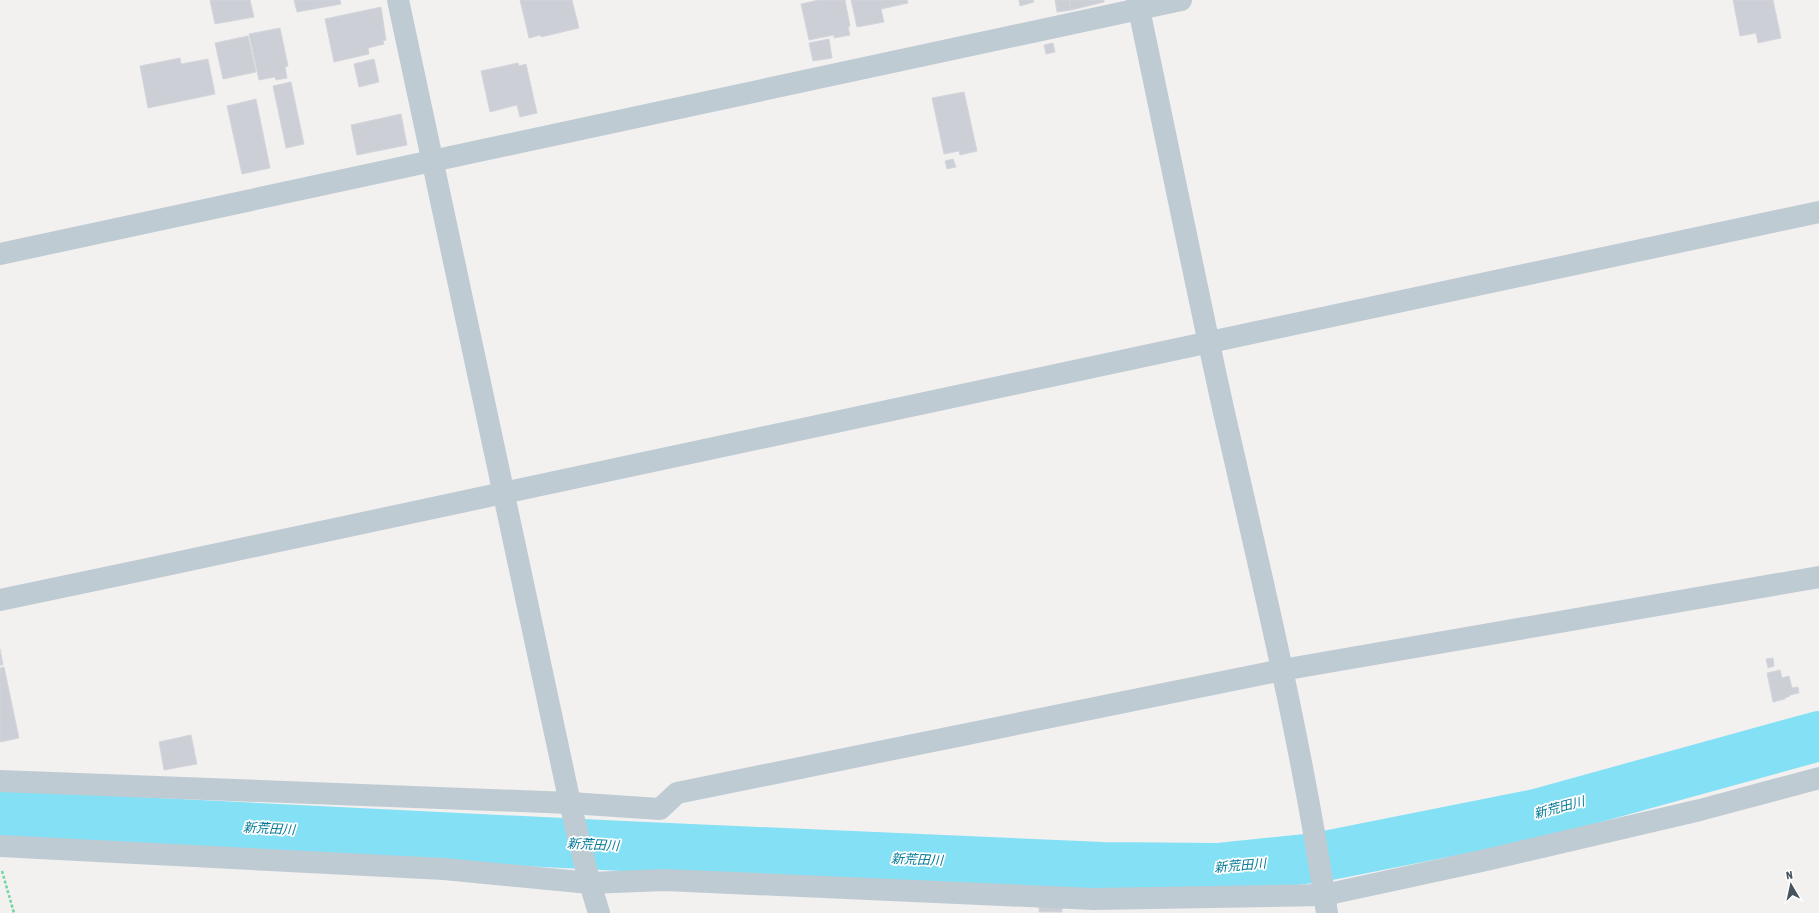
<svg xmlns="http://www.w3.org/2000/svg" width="1819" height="913" font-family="'Asap Condensed','Noto Sans JP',sans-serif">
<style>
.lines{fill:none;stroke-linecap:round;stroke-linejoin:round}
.river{stroke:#83e0f5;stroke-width:50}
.building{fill:#cccfd6;stroke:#d4d6dc}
.path{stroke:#6fd6a1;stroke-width:2.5;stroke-dasharray:3 2;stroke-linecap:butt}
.street{stroke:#bfcbd3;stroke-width:22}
.labels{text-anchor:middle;stroke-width:3.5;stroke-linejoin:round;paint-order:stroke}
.water-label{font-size:13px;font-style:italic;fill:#037b97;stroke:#fff}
</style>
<rect width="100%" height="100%" fill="#f3f0f0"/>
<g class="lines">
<polyline class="river" points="0,814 36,817 623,846 1102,867 1217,868 1315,858 1536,814 1819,736"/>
</g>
<g class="building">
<polygon points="210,0 250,0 254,17 215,24"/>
<polygon points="294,0 340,0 341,4 297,12"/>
<polygon points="520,0 572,0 579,28 541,37 541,35 529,38"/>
<polygon points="819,0 845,0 850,26 848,27 850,35 834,38 834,35 809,40 801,4"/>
<polygon points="851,0 907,0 908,3 881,9 884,22 857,27"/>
<polygon points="1019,0 1033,0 1034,2 1020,6"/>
<polygon points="1055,0 1069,0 1071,10 1057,12"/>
<polygon points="1069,0 1104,0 1104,2 1071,10"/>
<polygon points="1733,0 1773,0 1781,38 1758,43 1756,33 1740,36"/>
<polygon points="381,7 386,40 383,41 384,44 368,48 369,54 334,62 325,19"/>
<polygon points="280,28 288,66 285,67 287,78 276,80 275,77 259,80 249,34"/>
<polygon points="248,36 256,72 223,79 215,43"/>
<polygon points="829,39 832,58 813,61 809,43"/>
<polygon points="1053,43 1055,52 1046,54 1044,45"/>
<polygon points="180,58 181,64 208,59 215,94 148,108 140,66"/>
<polygon points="374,59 379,82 359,87 354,64"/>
<polygon points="518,63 519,66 526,64 537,113 520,117 517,105 490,112 481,71"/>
<polygon points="291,82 304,144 286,148 273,86"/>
<polygon points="964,92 977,151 960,155 959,151 944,154 932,98"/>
<polygon points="256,99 270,168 242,174 227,106"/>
<polygon points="401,114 407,145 357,155 351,125"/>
<polygon points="953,159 956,167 947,169 945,161"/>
<polygon points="0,649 3,665 0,665"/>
<polygon points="1773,658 1774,666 1768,668 1766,659"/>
<polygon points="4,667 19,738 0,742 0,668"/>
<polygon points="1780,670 1782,678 1789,676 1792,688 1798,687 1799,693 1790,695 1790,696 1785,698 1785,699 1773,702 1767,673"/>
<polygon points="191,735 197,764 164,770 159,742"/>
<polygon points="1039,902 1062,903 1062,912 1039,912"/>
</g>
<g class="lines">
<polyline class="path" points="2,871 14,913"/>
<g class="street">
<polyline points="398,0 570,803 587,873 599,913"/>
<path d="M1137,0c29,136 56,272 86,408 38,167 79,335 104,505"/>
<polyline points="0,254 1181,0"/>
<path d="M0,600c607,-127 1213,-259 1819,-388"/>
<polyline points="0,781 570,803 660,809 677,793 1282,670 1819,577"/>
<polyline points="0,846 444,869 590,883 665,880 1094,899 1324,895 1486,860 1700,810 1819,778"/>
</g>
</g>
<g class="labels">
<g class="water-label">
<text transform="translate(1559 807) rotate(-15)" y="5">新荒田川</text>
<text transform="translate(269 828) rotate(3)" y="5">新荒田川</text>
<text transform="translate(593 844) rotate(3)" y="5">新荒田川</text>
<text transform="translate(917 859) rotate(2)" y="5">新荒田川</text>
<text transform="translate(1240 865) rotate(-5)" y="5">新荒田川</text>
</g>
</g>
<g transform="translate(1791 885) rotate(351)" stroke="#ffffff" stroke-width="3" paint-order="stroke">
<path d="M0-3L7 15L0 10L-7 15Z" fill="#465460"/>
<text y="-6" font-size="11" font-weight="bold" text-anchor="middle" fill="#465460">N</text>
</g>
</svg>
